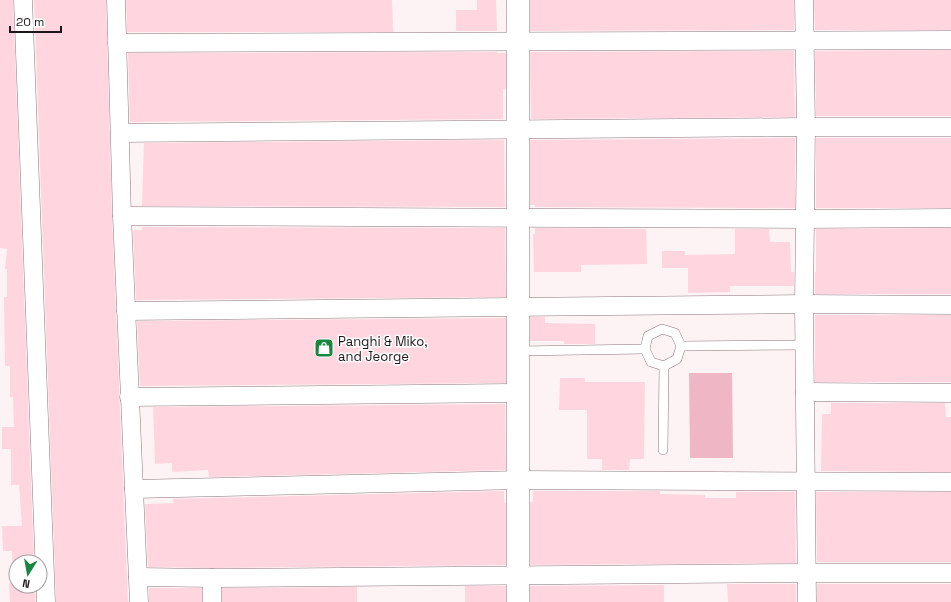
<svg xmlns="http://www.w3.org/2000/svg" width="951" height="602" font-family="'Space Grotesk',sans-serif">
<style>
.green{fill:#efb7c5}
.building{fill:#ffd6e0}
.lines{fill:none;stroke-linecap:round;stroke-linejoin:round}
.lane-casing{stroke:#8d777c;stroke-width:10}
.street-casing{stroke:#8d777c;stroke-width:19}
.secondary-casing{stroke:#8d777c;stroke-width:23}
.lane{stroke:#fff;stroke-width:9}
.street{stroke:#fff;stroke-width:18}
.secondary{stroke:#fff;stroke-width:22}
.labels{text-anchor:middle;stroke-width:3;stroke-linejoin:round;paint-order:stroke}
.poi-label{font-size:13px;fill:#1d1517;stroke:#fff;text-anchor:start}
</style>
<rect width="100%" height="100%" fill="#fdf3f5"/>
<polygon class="green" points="689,373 732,373 733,458 690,458"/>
<g class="building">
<polygon points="0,0 13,0 34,562 16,562 16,586 35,586 35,602 10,602 9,583 13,583 12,551 3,551 2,526 22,526 19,485 11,485 11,449 2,449 2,427 14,427 13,397 10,397 10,366 5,366 4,297 7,297 7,269 5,269 7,249 0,248"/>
<polygon points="34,0 106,0 112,216 128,602 56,602"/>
<polygon points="126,0 392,0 393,32 127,32"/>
<polygon points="477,0 496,0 497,31 456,31 456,10 477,10"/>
<polygon points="530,0 794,0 794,30 530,31"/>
<polygon points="814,0 951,0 951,30 815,30"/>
<polygon points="951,50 951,116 816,116 815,51"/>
<polygon points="794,51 795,117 531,119 530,52"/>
<polygon points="497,52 497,53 506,53 506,89 503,89 503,119 130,122 128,53"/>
<polygon points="795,138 795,208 535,207 535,205 530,205 530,140"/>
<rect x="816" y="138" width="135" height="70"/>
<polygon points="504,140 505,207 142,206 144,143"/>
<polygon points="142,227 505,228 506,297 136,300 133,230 142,230"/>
<polygon points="535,228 646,229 647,264 581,265 581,272 534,272 533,234 535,234"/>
<polygon points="951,228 951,294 815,294 815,272 816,272 816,229"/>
<polygon points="735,229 769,229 770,242 790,242 791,272 794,272 794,286 730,286 730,292 688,293 688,268 662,268 662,251 685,251 685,255 735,254"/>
<rect x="815" y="315" width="136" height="67"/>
<polygon points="530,317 545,317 545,323 595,324 595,344 564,344 564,341 530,341"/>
<polygon points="506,318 506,383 140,386 137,321"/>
<polygon points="560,378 585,378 585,382 645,382 644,459 630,459 629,470 602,470 602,459 587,459 587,410 559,410"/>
<polygon points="831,403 945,403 946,417 951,417 951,472 821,471 822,414 831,414"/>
<polygon points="505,404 506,470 209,477 208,470 172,472 172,463 155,464 153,407"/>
<polygon points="504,491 504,503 506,502 506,565 212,568 148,567 145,504 174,503 173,499"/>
<polygon points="533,491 660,491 660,494 705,495 705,498 736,498 736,492 795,492 796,563 530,565 530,502 533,502"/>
<polygon points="816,492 951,492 951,562 817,562"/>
<polygon points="727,584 796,584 796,602 728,602"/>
<rect x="817" y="584" width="134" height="18"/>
<polygon points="664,585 664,602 530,602 530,586"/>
<rect x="465" y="586" width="41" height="16"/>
<polygon points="357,587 357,602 222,602 222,588"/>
<rect x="149" y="588" width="53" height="14"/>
</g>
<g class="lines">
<g class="lane-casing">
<g id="lane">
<polygon points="662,329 675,333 681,346 677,359 664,366 651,362 645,349 648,336"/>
<polyline points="681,346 805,345"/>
<polyline points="519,351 645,349"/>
<polyline points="663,450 664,366"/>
</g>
</g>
<g class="street-casing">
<g id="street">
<polyline points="23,0 46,602"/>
<polyline points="116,0 122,216 139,602"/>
<polyline points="804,0 806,127 804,304 807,602"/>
<polyline points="117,43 951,40"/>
<polyline points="120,133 806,127 951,127"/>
<polyline points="122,216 804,219 951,218"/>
<polyline points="126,311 804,304 951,305"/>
<polyline points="805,392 951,393"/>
<polyline points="129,397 518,393"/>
<polyline points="134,489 518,480 951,482"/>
<polyline points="138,577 212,578 806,573 951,573"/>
<polyline points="212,602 212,578"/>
</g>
</g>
<g class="secondary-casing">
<polyline id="secondary" points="518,602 518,0"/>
</g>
<use href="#lane" class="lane"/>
<use href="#street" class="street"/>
<use href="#secondary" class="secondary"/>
</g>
<defs>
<g id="shop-square" transform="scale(1)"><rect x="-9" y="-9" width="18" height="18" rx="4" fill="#17863e" stroke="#fff"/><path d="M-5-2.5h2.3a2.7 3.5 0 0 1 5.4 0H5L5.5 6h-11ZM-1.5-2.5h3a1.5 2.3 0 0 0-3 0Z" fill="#fff"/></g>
</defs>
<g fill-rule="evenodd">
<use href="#shop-square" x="324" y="348"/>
</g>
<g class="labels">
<g class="poi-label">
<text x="338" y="346">Panghi &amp; Miko,<tspan x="338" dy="15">and Jeorge</tspan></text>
</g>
</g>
<g transform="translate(28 574) rotate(191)"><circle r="19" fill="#ffffff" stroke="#a5a1a2"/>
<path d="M0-3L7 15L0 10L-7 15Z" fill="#17863e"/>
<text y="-6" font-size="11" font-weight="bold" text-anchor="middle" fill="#1d1517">N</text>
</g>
<path d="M10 26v6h51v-6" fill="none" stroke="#1d1517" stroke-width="2"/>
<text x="16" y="26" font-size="12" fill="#1d1517" stroke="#ffffff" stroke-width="3" paint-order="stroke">20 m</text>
</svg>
